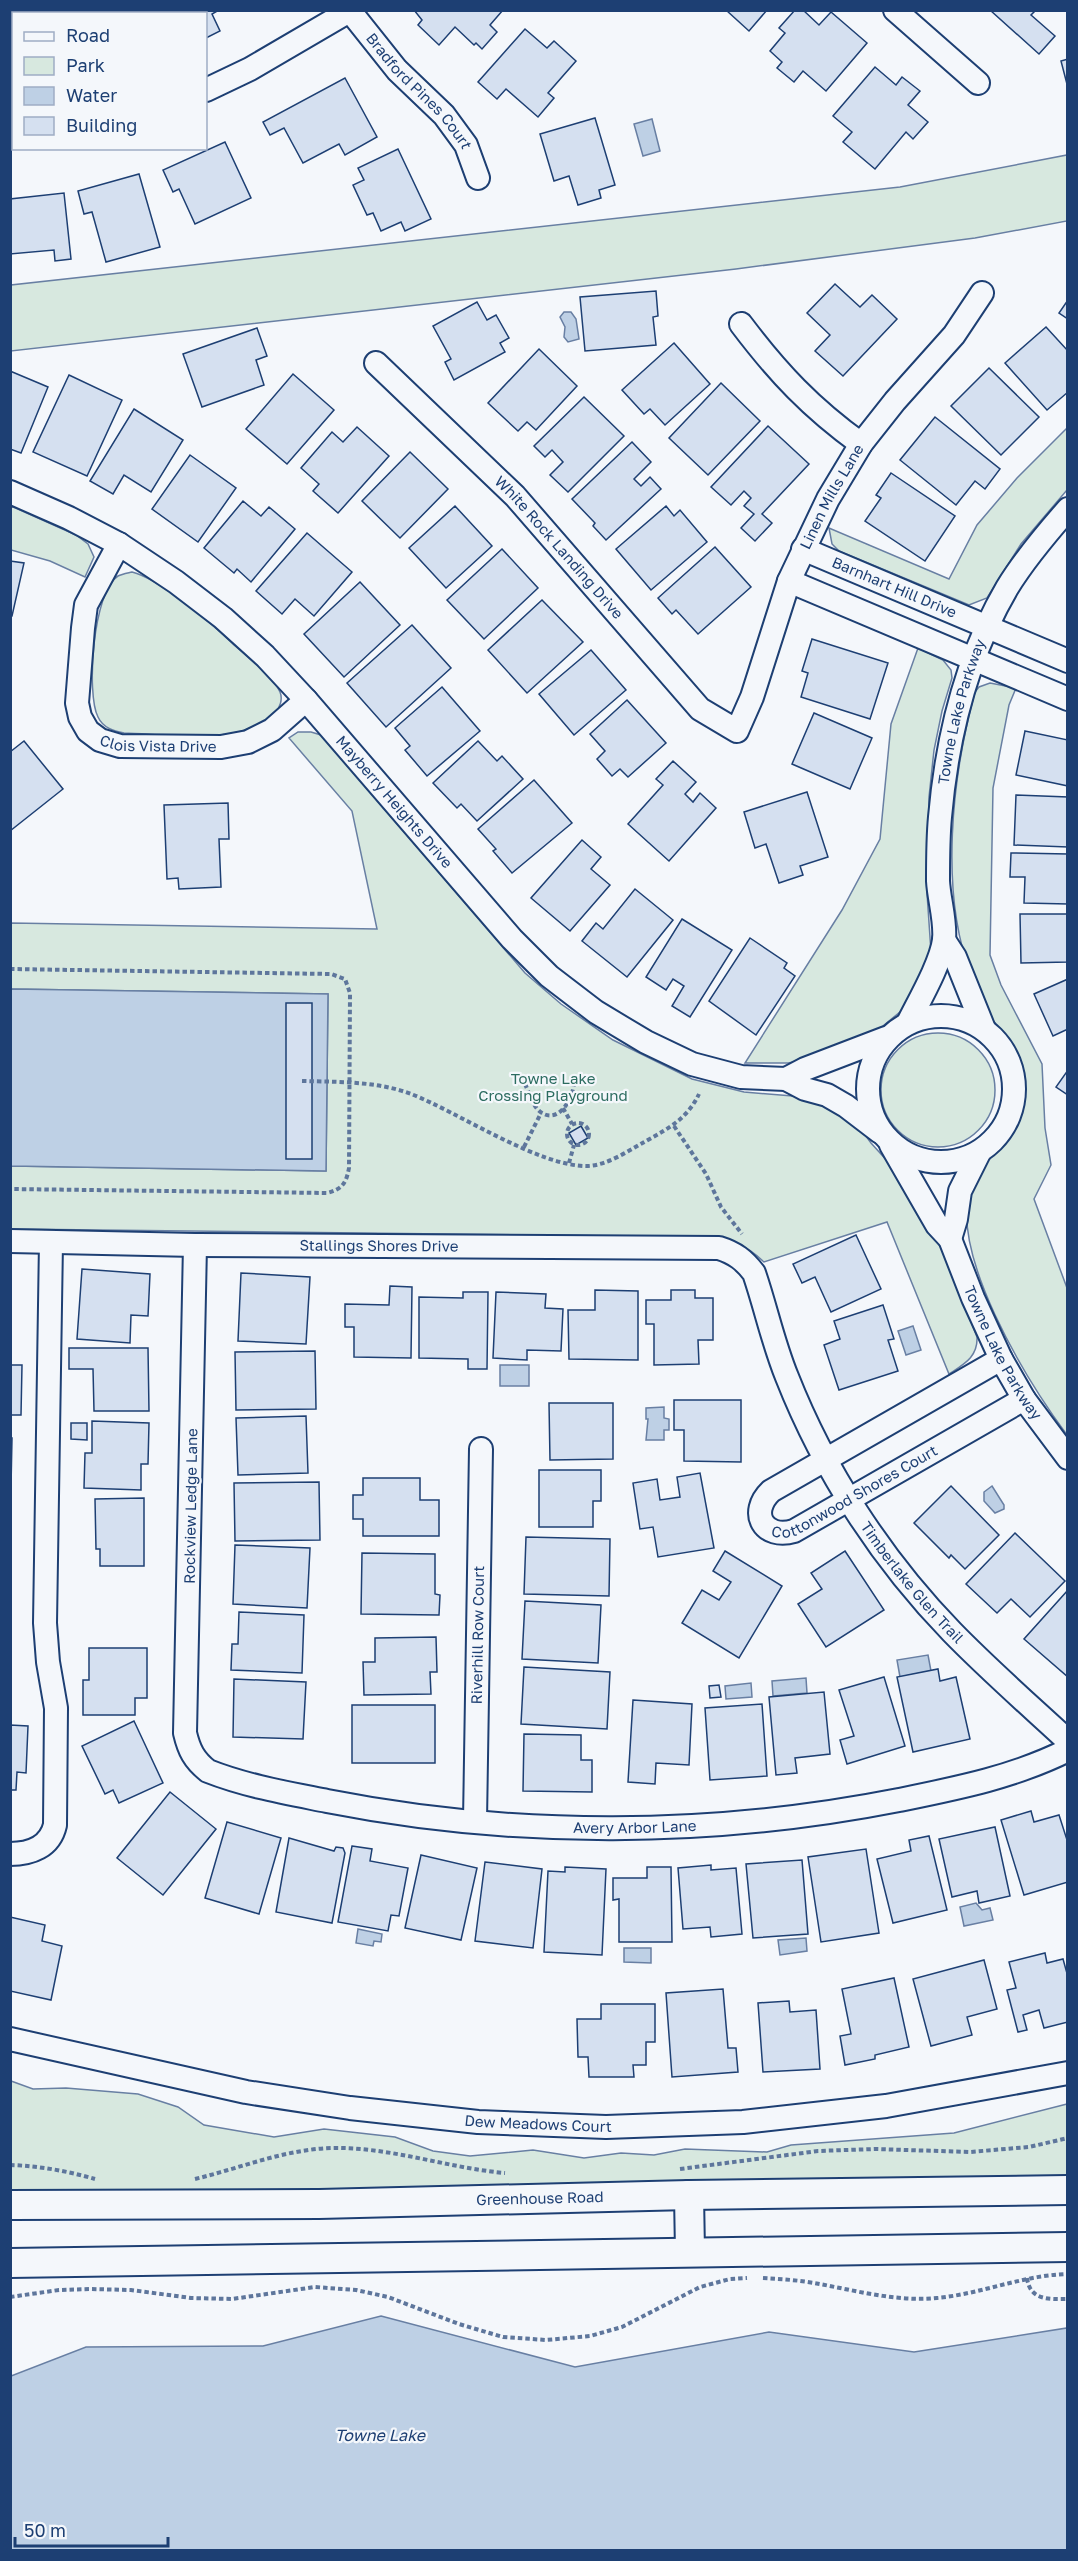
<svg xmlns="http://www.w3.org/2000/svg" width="1078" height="2561" font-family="'Golos Text',sans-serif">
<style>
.green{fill:#d7e8df;stroke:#687fa3;stroke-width:1.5}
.water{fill:#bed0e5;stroke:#687fa3;stroke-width:1.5}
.building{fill:#d5e0f0;stroke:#1d3f73;stroke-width:1.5}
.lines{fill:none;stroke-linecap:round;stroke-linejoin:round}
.minor-casing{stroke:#1d3f73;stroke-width:26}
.major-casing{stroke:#1d3f73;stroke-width:32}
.path{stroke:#5e769c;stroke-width:4;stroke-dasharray:4.5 3;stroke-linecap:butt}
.minor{stroke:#f4f7fb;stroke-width:22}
.major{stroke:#f4f7fb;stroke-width:28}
.labels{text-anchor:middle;stroke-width:4.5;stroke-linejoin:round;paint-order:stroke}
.street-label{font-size:15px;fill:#1d3f73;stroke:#f4f7fb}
.park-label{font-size:15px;fill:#2c6c60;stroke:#f4f7fb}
.water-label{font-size:16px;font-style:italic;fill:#1d3f73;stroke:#f4f7fb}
</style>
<rect width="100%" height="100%" fill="#f4f7fb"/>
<g class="green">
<polygon points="1067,155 1067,221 975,238 736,269 11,351 11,285 900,187"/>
<polygon points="1067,428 1067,490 1021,544 987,598 969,605 839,551 832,544 829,528 949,579 977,525 1017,478"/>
<polygon points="11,506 76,535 88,544 94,557 85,577 50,561 11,550"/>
<path d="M132,572c28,7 78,50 100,71 13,12 41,33 48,49 3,7 0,16 -5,21 -32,34 -108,21 -151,20 -10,-2 -21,-5 -26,-16 -12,-23 -5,-126 20,-141 4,-2 10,-3 14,-4z"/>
<polygon points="918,648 943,660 951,670 952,678 942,711 934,750 929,797 927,893 931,952 911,1003 878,1030 812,1059 788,1063 745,1063 842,910 880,839 891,724"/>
<path d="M990,683l26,5 -7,17 -16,83 -3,167 11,30 41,79 3,64 6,37 -17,34 33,89v147c-39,-53 -122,-185 -95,-252 6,-16 20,-26 30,-39 15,-19 24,-44 19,-68 -3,-18 -13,-30 -22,-45 -11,-18 -20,-36 -28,-56 -32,-83 -19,-199 4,-283l4,-5z"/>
<path d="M298,732h13l10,3 204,238 36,31 52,36 79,39 52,13 61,5 50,24 16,22 19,21 52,84 35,89c1,20 -13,27 -28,37l-62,-152 -123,40c-19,-18 -30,-21 -56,-25l-697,-8v-63l315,5 2,-177 -317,-5v-66l366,6 -25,-118 -63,-73z"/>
<circle cx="938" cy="1090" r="57"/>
<polygon points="11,2081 33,2089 66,2088 138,2094 178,2107 204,2125 274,2137 324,2129 395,2137 433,2151 470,2156 533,2150 584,2158 621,2153 654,2155 685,2149 767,2152 791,2145 954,2133 1067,2104 1067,2181 11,2198"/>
</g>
<g class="water">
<polygon points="652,119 660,151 643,156 634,124"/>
<polygon points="564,312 571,312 576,319 579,339 568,342 564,337 565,327 560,317"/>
<polygon points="11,989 328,994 326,1171 11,1166"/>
<polygon points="913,1326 921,1350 906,1355 898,1331"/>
<rect x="500" y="1365" width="29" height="21"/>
<polygon points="664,1407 664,1418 669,1419 669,1430 664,1430 664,1440 646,1440 648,1419 646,1419 646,1408"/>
<polygon points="992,1486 1004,1505 1004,1509 995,1513 984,1501 984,1492"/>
<polygon points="928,1655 931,1671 900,1677 897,1660"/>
<polygon points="806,1678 807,1693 773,1696 772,1681"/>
<polygon points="751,1683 752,1697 726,1699 725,1686"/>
<polygon points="976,1903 982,1910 990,1908 993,1920 964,1926 960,1907"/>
<polygon points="358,1929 382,1934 381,1942 374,1941 373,1946 356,1943"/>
<polygon points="806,1938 807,1951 780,1955 778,1940"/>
<polygon points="624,1948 651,1948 651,1963 624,1962"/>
<polygon points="381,2316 575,2367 769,2332 914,2352 1067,2328 1067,2550 11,2550 11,2376 86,2347 263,2346"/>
</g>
<g class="building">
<polygon points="84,10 117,10 117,14 60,14"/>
<polygon points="164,10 219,10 212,14 220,31 206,38 206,14 166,14"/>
<polygon points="414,10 503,10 490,25 497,32 482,49 476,43 474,45 455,27 439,45 418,25 422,20"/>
<polygon points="726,10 767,10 749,31"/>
<polygon points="795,10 803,10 819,25 831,12 867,43 826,91 803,71 794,82 777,68 782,62 770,51 785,33 779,28"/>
<polygon points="990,10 1036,10 1031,15 1055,36 1039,54"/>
<polygon points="525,29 547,48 554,41 576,61 548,93 554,98 538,117 506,89 497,99 478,82"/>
<polygon points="1068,59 1068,88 1061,61"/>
<polygon points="875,67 896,85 902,77 920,91 908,105 928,122 913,139 906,132 875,169 843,142 852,132 833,116"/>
<polygon points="345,78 377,137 345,155 339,144 303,163 284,128 270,135 263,122"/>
<polygon points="595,118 615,185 599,190 601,198 578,205 569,176 554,181 540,134"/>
<polygon points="225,142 251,198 195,224 179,189 173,192 163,170"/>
<polygon points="398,149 431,219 405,231 401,222 381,231 373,213 367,215 353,185 364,180 358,168"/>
<polygon points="139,174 160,247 106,262 92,212 84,214 78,191"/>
<polygon points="64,193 71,259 55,261 54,250 10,254 10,199"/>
<polygon points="835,284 860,307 872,295 897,319 843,376 815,351 830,335 807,313"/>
<polygon points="656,291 658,316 653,317 656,345 585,351 580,297"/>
<polygon points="1068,300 1068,319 1059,313"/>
<polygon points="477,302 487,320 496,315 509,338 500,343 505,352 454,380 445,362 451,359 433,326"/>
<polygon points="1046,327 1068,351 1068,392 1047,410 1005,363"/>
<polygon points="257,328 267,356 256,360 264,385 202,407 183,354"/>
<polygon points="674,343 710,384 665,425 650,409 644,414 622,390"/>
<polygon points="539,349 577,386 536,430 527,422 518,431 488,403"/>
<polygon points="989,368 1039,417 1001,455 951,406"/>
<polygon points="10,371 48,387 21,453 10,449"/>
<polygon points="293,374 334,410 287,464 246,429"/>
<polygon points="69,375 122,400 87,476 33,452"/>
<polygon points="721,383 760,421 708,475 669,438"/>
<polygon points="584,397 624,436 568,492 550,475 563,462 552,450 545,457 534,446"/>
<polygon points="134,409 183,440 151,492 124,475 113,494 90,481"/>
<polygon points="935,417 1000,469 985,489 975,481 956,505 900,460"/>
<polygon points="768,426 809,464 762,514 772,523 755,541 741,528 754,514 744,506 751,498 744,491 731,505 711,487"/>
<polygon points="357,427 389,456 338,513 313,491 319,484 301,468 332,432 343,442"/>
<polygon points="632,442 651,462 634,479 641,486 650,477 661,489 606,540 593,526 595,523 572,499"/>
<polygon points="410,452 448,489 400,538 362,501"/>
<polygon points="190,455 236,488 198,542 152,509"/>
<polygon points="891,473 955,516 925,561 865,521 881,498 876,495"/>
<polygon points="243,501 261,516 269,507 295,529 251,582 237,569 234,573 204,548"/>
<polygon points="455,506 492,546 446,588 409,548"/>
<polygon points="666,506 674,516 680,510 707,542 651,590 616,549"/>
<polygon points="307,533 352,572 314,616 295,599 282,614 256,591"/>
<polygon points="715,547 751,587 698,634 676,610 672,614 658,598"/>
<polygon points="502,549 538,588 484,639 447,600"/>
<polygon points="10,561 24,563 12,616 10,616"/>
<polygon points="360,582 400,625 344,677 304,634"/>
<polygon points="542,600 583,642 527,693 488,650"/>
<polygon points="412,625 451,668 386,727 347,683"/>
<polygon points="812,639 888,663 870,719 801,697 808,673 802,671"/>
<polygon points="591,650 626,690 574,735 539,694"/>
<polygon points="442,687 480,731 427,776 405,750 410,746 395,728"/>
<polygon points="627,700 666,743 628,777 620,769 612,776 597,759 605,751 590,734"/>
<polygon points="814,713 872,738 850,789 792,764"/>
<polygon points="1025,731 1068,740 1068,786 1016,775"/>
<polygon points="24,741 63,789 10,831 10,752"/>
<polygon points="478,741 497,761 502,756 523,779 477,821 461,804 457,808 433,783"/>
<polygon points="673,761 696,782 685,794 693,802 700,793 716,808 669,861 628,824 663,785 656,779"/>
<polygon points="534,780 572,823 512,873 493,851 496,849 478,829"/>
<polygon points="807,792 828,857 800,866 803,875 779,883 766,844 755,848 744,812"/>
<polygon points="1016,795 1068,797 1068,847 1014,845"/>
<polygon points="228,803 229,839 219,839 221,887 179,889 178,878 167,879 164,805"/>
<polygon points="582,840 601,857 591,869 610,885 570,931 531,898"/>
<polygon points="1011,853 1068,854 1068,904 1024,903 1025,877 1010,877"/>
<polygon points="635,889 673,920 627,977 582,941 596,923 603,929"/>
<polygon points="1020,914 1068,914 1068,962 1021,963"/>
<polygon points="682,919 732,950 690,1017 672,1006 684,986 673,979 666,990 646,977"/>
<polygon points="750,938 787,963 784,968 795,976 756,1035 709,1001"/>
<polygon points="1068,979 1068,1029 1053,1036 1034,994"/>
<rect x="286" y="1003" width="26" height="156"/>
<polygon points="1068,1070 1068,1095 1056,1087"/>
<polygon points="581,1126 588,1138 576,1145 569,1133"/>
<polygon points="856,1235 881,1289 831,1312 815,1277 802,1283 793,1264"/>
<polygon points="82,1269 150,1274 148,1316 131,1315 130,1343 77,1339"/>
<polygon points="241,1273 310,1277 306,1344 238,1341"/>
<polygon points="390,1286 412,1287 411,1358 354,1357 354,1327 345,1327 345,1304 389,1305"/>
<polygon points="595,1290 638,1291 638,1360 569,1359 568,1310 595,1310"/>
<polygon points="671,1290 695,1290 695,1298 713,1298 713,1340 698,1340 699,1364 654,1365 654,1324 646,1324 646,1300 671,1300"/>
<polygon points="463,1292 488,1292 487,1369 468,1369 468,1359 419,1358 419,1297 463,1298"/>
<polygon points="496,1292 546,1294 545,1308 563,1309 561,1351 527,1350 527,1360 493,1358"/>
<polygon points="883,1305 894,1339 888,1340 898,1371 839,1390 824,1345 840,1339 834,1321"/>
<polygon points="69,1348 148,1348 149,1411 94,1411 93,1369 69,1369"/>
<polygon points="315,1351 316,1409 236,1410 235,1352"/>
<polygon points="10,1365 22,1365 21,1415 10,1415"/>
<polygon points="674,1400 741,1400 741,1462 684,1461 684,1430 674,1430"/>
<polygon points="549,1403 613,1403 613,1459 550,1460"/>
<polygon points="306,1416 308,1473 238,1475 236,1418"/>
<polygon points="92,1421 149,1423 148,1464 141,1464 141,1490 84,1488 85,1453 92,1453"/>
<polygon points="71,1423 87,1423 87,1440 71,1439"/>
<polygon points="10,1438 12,1438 11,1487 10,1487"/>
<polygon points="539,1470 601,1470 601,1501 593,1501 593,1527 539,1527"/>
<polygon points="700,1473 714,1548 658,1557 653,1527 640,1529 633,1483 657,1479 660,1500 680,1497 677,1477"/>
<polygon points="363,1478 420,1478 420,1500 439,1500 439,1536 363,1536 363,1519 353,1519 353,1495 363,1495"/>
<polygon points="319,1482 320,1540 235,1541 234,1483"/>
<polygon points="951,1486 999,1535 965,1569 951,1555 949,1558 914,1523"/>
<polygon points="144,1498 144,1566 100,1566 100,1549 96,1549 95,1499"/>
<polygon points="1015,1533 1065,1581 1030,1617 1011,1599 997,1613 966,1584"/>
<polygon points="526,1537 610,1539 609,1596 524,1594"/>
<polygon points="235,1545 310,1548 307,1608 233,1604"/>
<polygon points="725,1551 782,1586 739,1658 682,1623 702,1590 719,1600 731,1582 713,1571"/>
<polygon points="845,1551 884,1610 826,1647 798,1604 822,1589 811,1573"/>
<polygon points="362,1553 435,1554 435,1594 440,1595 439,1615 361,1614"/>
<polygon points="1068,1590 1068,1677 1024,1639"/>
<polygon points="525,1601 601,1605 598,1663 522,1659"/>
<polygon points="239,1612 304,1615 302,1673 231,1670 232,1644 238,1644"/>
<polygon points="436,1637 437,1672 430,1672 431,1694 364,1695 363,1662 375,1662 375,1638"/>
<polygon points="89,1648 147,1648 147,1698 135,1698 135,1715 83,1715 83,1680 89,1680"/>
<polygon points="524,1667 610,1672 607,1729 521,1724"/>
<polygon points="938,1669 940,1681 956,1677 970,1739 913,1752 897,1677"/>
<polygon points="884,1677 905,1746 847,1764 840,1740 854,1736 839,1690"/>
<polygon points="234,1679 306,1682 303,1739 233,1737"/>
<polygon points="719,1685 721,1697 710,1698 709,1686"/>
<polygon points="824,1692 830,1754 795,1758 797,1773 776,1775 769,1697"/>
<polygon points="633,1700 692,1704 689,1765 656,1763 655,1784 628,1782"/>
<polygon points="762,1704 767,1776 710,1780 705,1708"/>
<rect x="352" y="1705" width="83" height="58"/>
<polygon points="134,1721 163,1783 119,1803 113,1790 105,1794 82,1746"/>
<polygon points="10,1725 28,1726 26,1773 17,1772 16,1790 10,1790"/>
<polygon points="524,1734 581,1735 581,1760 592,1760 592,1792 523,1791"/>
<polygon points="170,1792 216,1829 163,1895 117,1858"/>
<polygon points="1031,1811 1034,1822 1059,1815 1068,1843 1068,1882 1024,1895 1001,1820"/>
<polygon points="227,1822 281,1838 259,1914 205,1898"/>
<polygon points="995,1827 1010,1896 979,1903 977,1891 952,1897 939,1839"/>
<polygon points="929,1836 947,1910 893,1923 877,1859 911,1851 909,1840"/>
<polygon points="289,1838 334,1851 336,1847 343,1848 345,1853 332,1923 276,1912"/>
<polygon points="352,1846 372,1849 370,1861 408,1868 399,1916 391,1915 388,1931 338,1922"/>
<polygon points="866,1849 879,1933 821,1942 808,1857"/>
<polygon points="421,1855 477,1868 461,1940 405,1928"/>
<polygon points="802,1860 808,1934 753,1938 746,1864"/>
<polygon points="485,1862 542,1869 533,1948 475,1941"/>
<polygon points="711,1865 711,1870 736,1868 742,1934 711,1937 710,1927 683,1929 678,1868"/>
<polygon points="565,1867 606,1869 602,1955 544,1952 548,1871 565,1872"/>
<polygon points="647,1867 671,1867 672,1942 619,1942 619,1899 613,1900 613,1878 647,1878"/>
<polygon points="10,1917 45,1925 42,1941 62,1946 51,2000 10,1991"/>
<polygon points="1045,1953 1047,1963 1063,1959 1068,1977 1068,2022 1044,2028 1039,2010 1023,2015 1027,2030 1018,2032 1007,1990 1016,1988 1009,1962"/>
<polygon points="984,1960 997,2009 967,2017 972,2035 931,2046 913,1979"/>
<polygon points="894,1978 909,2047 875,2055 875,2059 845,2065 840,2036 851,2034 842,1989"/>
<polygon points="723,1989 728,2048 736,2048 738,2072 672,2077 666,1993"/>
<polygon points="789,2001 790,2012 816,2010 820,2069 763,2072 758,2003"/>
<polygon points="601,2004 655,2004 655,2042 646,2042 646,2065 633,2065 634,2077 589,2077 588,2057 578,2057 577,2019 601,2019"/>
</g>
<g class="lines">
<g class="minor-casing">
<g id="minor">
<polyline points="895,10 978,83"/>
<path id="s1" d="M350,11l47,59 47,45 22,30 12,33"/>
<polyline points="206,90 250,69 351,10"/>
<polyline points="10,136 14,135"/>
<path d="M741,324c37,49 70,84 120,120"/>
<path id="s2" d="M376,363l139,133 185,213 37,22 15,-34 37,-116 39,-82 33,-55 34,-43 59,-66 28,-42"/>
<path id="s3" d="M10,492l59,26 50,26 57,38 47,36 42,38 41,44 206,239 37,37 47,36 50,30 46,22 49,13 45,2 19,10 22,6 19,11 34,26"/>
<path id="s4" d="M119,544l-33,61 -3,23 -6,75 3,14 8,14 12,9 20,6 101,1 27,-5 24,-12 34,-30"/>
<path id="s5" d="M803,549l265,112"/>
<polyline points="789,581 1068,699"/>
<polyline points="944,940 955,957 984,1029"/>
<circle cx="941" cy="1089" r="73"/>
<path id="s6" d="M908,1023c11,-22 33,-60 36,-83 2,-19 -5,-40 -6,-59 0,-21 0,-43 2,-64 7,-80 26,-159 67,-229 17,-28 39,-54 61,-79"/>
<polyline points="786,1079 805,1069 886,1038"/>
<path id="s7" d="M891,1145l46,80 13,14 23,59 28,61 23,40 44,59"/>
<polyline points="950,1239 956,1219 960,1191 979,1153"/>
<path id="s8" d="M10,1241l185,4 524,3c16,5 25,12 35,25 12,35 19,70 33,104 37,94 95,183 165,255 37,38 77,73 116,109"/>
<path id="s9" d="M195,1245l-10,488c4,17 9,27 23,38 38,15 79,22 119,30 188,37 384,36 572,-1 59,-12 115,-23 169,-50"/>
<path id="s10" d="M1001,1359l-230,132c-23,22 -7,49 23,40l230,-132"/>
<path id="s11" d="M475,1821l6,-372"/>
<path d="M10,1854c21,0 40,-7 45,-29l1,-117 -8,-46 -3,-39 6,-381"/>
<path id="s12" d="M10,2039l236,53 104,16 128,14 128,5 137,-5 143,-16 182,-33"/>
</g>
</g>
<g class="major-casing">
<g id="major">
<polyline points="689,2195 690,2252"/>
<path id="s13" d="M10,2205l309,-1 370,-9 379,-5"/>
<polyline points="10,2263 1068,2247"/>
</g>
</g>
<g class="path">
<path d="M10,969l321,5 14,5 5,14 -1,175c-3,16 -7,21 -22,25l-317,-4"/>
<path d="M302,1081c36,1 75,0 109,13 47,18 128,73 177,72 20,-1 40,-15 58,-25 23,-13 41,-22 53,-47"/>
<path d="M525,1084c4,8 8,24 17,29 18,11 32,-17 32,-31"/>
<polyline points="563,1108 572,1124"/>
<circle cx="578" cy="1134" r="11"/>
<polyline points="674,1126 706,1174 721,1207 742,1234"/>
<polyline points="524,1147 541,1113"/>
<polyline points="569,1163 574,1145"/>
<path d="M10,2165c30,1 57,6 85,14"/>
<polyline points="680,2169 818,2151 875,2149 970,2152 1029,2147 1068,2138"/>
<path d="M195,2179c46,-11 90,-30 138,-31 58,-1 115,20 172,25"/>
<path d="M763,2278c17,1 34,2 51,5 40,7 81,19 123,15 44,-4 86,-23 131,-24"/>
<path d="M1027,2278c3,23 22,21 41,21"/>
<polyline points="10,2297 59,2290 91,2289 131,2290 191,2298 232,2299 315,2287 356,2290 388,2297 459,2324 503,2337 546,2340 590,2336 622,2327 700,2287 730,2279 747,2278"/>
</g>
<use href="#minor" class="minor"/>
<use href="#major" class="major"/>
</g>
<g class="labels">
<g class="street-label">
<text dy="5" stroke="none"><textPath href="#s1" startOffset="106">Bradford Pines Court</textPath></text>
<text dy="5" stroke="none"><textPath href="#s2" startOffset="771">Linen Mills Lane</textPath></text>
<text dy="5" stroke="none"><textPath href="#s2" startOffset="260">White Rock Landing Drive</textPath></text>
<text dy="5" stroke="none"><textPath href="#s5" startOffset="99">Barnhart Hill Drive</textPath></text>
<text dy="5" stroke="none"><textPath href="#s6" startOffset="322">Towne Lake Parkway</textPath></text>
<text dy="5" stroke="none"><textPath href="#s4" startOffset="272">Clois Vista Drive</textPath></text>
<text dy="5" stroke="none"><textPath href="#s3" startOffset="500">Mayberry Heights Drive</textPath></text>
<text dy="5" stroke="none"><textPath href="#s8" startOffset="369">Stallings Shores Drive</textPath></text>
<text dy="5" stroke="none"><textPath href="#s7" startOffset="237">Towne Lake Parkway</textPath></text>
<text dy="5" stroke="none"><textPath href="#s10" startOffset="406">Cottonwood Shores Court</textPath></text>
<text transform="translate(191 1506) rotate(-89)" y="5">Rockview Ledge Lane</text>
<text dy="5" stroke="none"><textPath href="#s8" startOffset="1104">Timberlake Glen Trail</textPath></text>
<text dy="5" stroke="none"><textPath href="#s11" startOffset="186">Riverhill Row Court</textPath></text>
<text dy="5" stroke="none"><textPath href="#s9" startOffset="966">Avery Arbor Lane</textPath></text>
<text dy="5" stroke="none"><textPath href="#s12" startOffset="536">Dew Meadows Court</textPath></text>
<text dy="5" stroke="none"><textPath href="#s13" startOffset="530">Greenhouse Road</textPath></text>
</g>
<g class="park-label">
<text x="553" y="1084">Towne Lake<tspan x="553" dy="17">Crossing Playground</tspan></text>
</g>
<g class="water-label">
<text x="380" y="2441">Towne Lake</text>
</g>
</g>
<rect width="1078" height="2561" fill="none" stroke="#1d3f73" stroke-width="24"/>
<rect x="12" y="12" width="195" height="138" fill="#f4f7fb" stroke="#9eadc5" stroke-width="1.5"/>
<rect x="24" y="32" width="30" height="9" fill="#f4f7fb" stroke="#9eadc5" stroke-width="1.5"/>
<text x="66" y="42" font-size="18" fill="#1d3f73">Road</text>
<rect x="24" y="57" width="30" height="18" fill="#d7e8df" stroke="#9eadc5" stroke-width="1.5"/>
<text x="66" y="72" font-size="18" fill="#1d3f73">Park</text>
<rect x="24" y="87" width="30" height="18" fill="#bed0e5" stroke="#9eadc5" stroke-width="1.5"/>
<text x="66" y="102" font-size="18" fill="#1d3f73">Water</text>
<rect x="24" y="117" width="30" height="18" fill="#d5e0f0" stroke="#9eadc5" stroke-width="1.5"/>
<text x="66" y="132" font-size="18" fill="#1d3f73">Building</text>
<path d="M15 2537v9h153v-9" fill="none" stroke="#1d3f73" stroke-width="3"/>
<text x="24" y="2537" font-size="18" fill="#1d3f73" stroke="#f4f7fb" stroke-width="4.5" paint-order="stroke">50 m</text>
</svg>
